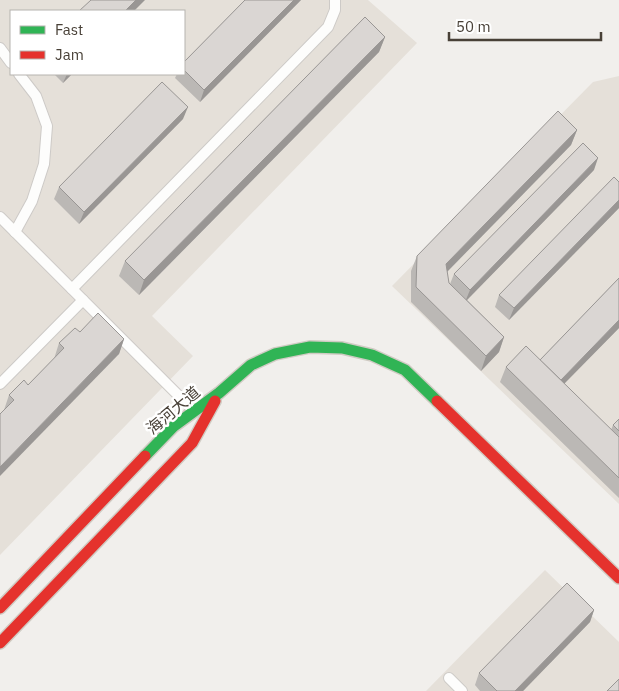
<svg xmlns="http://www.w3.org/2000/svg" width="619" height="691" font-family="'IBM Plex Sans','Noto Sans SC',sans-serif">
<style>
.residential{fill:#e5e0d9;fill-rule:evenodd}
.lines{fill:none;stroke-linecap:round;stroke-linejoin:round}
.lane-casing{stroke:#cdcac7;stroke-width:12}
.fast-casing{stroke:#d0cbc3;stroke-width:14}
.jam-casing{stroke:#d0cbc3;stroke-width:14}
.lane{stroke:#fdfdfc;stroke-width:10}
.fast{stroke:#30b455;stroke-width:11}
.jam{stroke:#e5322d;stroke-width:11}
.wall{fill:#bbb8b5}
.shaded-wall{fill:#999694}
.building{fill:#dad6d3;stroke:#999694}
.labels{text-anchor:middle;stroke-width:5;stroke-linejoin:round;paint-order:stroke}
.street-label{font-size:16px;fill:#484037;stroke:#fff}
</style>
<rect width="100%" height="100%" fill="#f1efec"/>
<g class="residential">
<path d="M0,0h368l49,43 -265,273 41,40 -193,199zM11,11h173v63h-173z"/>
<polygon points="619,76 619,504 392,286 593,82"/>
<polygon points="545,570 619,642 619,691 426,691"/>
</g>
<g class="lines">
<g class="lane-casing">
<g id="lane">
<polyline points="0,48 11,63"/>
<polyline points="0,217 194,411"/>
<polyline points="15,232 32,201 44,164 47,126 36,96 19,74"/>
<polyline points="72,289 328,27 335,10 335,0"/>
<polyline points="0,384 83,300"/>
<polyline points="449,678 462,691"/>
</g>
</g>
<g class="fast-casing">
<polyline id="fast" points="145,456 174,426 219,393 251,365 275,354 310,347 342,348 372,355 405,370 437,401"/>
</g>
<g class="jam-casing">
<g id="jam">
<polyline points="437,401 619,578"/>
<polyline points="0,608 145,456"/>
<polyline points="0,643 192,443 215,401"/>
</g>
</g>
<use href="#lane" class="lane"/>
<use href="#fast" class="fast"/>
<use href="#jam" class="jam"/>
</g>
<g class="wall">
<polygon points="245,0 301,0 200,102 175,78 177,74 184,74 184,62"/>
<polygon points="385,37 379,52 139,295 119,276 125,261"/>
<polygon points="54,74 72,74 63,83"/>
<polygon points="183,119 79,224 54,199 59,187"/>
<polygon points="577,130 571,145 447,272 449,283 450,284 454,274 594,170 467,300 504,337 499,352 481,371 411,302 411,271 417,256"/>
<polygon points="619,182 619,208 509,320 495,307 499,295"/>
<polygon points="619,278 619,328 564,384 611,430 613,425 619,419 619,498 500,382 506,367 540,360"/>
<polygon points="80,332 124,339 119,354 4,410 9,395 28,385 54,359 59,343"/>
<polygon points="594,610 590,622 523,691 480,691 475,685 479,673"/>
</g>
<g class="shaded-wall">
<polygon points="136,0 145,0 134,11 125,11"/>
<polygon points="294,0 301,0 200,102 204,90"/>
<polygon points="385,37 379,52 139,295 144,280"/>
<polygon points="67,74 72,74 63,83"/>
<polygon points="188,107 183,119 79,224 84,212"/>
<polygon points="577,130 571,145 440,279 446,264"/>
<polygon points="598,158 594,170 465,302 470,290"/>
<polygon points="619,200 619,208 509,320 514,308"/>
<polygon points="619,320 619,328 556,392 561,380"/>
<polygon points="504,337 499,352 481,371 486,356"/>
<polygon points="124,339 119,354 0,476 0,467"/>
<polygon points="594,610 590,622 523,691 515,691"/>
</g>
<g class="building">
<polygon points="91,0 136,0 125,11 79,11"/>
<polygon points="245,0 294,0 204,90 184,70 184,62"/>
<polygon points="365,17 385,37 144,280 125,261"/>
<polygon points="162,82 188,107 84,212 59,187"/>
<polygon points="558,111 577,130 446,264 449,283 504,337 486,356 416,287 417,256"/>
<polygon points="583,143 598,158 470,290 454,274"/>
<polygon points="614,177 619,182 619,200 514,308 499,295"/>
<polygon points="619,278 619,320 561,380 540,360"/>
<polygon points="98,313 124,339 0,467 0,414 14,400 9,395 24,380 28,385 64,348 59,343 75,328 80,332"/>
<polygon points="526,346 619,437 619,478 506,367"/>
<polygon points="619,419 619,431 613,425"/>
<polygon points="567,583 594,610 515,691 497,691 479,673"/>
<polygon points="619,679 619,691 607,691"/>
</g>
<g class="labels">
<g class="street-label">
<text transform="translate(173 410) rotate(-40)" y="6">海河大道</text>
</g>
</g>
<rect x="10" y="10" width="175" height="65" fill="#ffffff" stroke="#b6b3af"/>
<rect x="20" y="26" width="25" height="8" fill="#30b455" stroke="#b6b3af"/>
<text x="55" y="35" font-size="15" fill="#484037">Fast</text>
<rect x="20" y="51" width="25" height="8" fill="#e5322d" stroke="#b6b3af"/>
<text x="55" y="60" font-size="15" fill="#484037">Jam</text>
<path d="M449 32v8h152v-8" fill="none" stroke="#484037" stroke-width="2.5"/>
<text x="456" y="32" font-size="15" fill="#484037" stroke="#ffffff" stroke-width="4" paint-order="stroke">50 m</text>
</svg>
